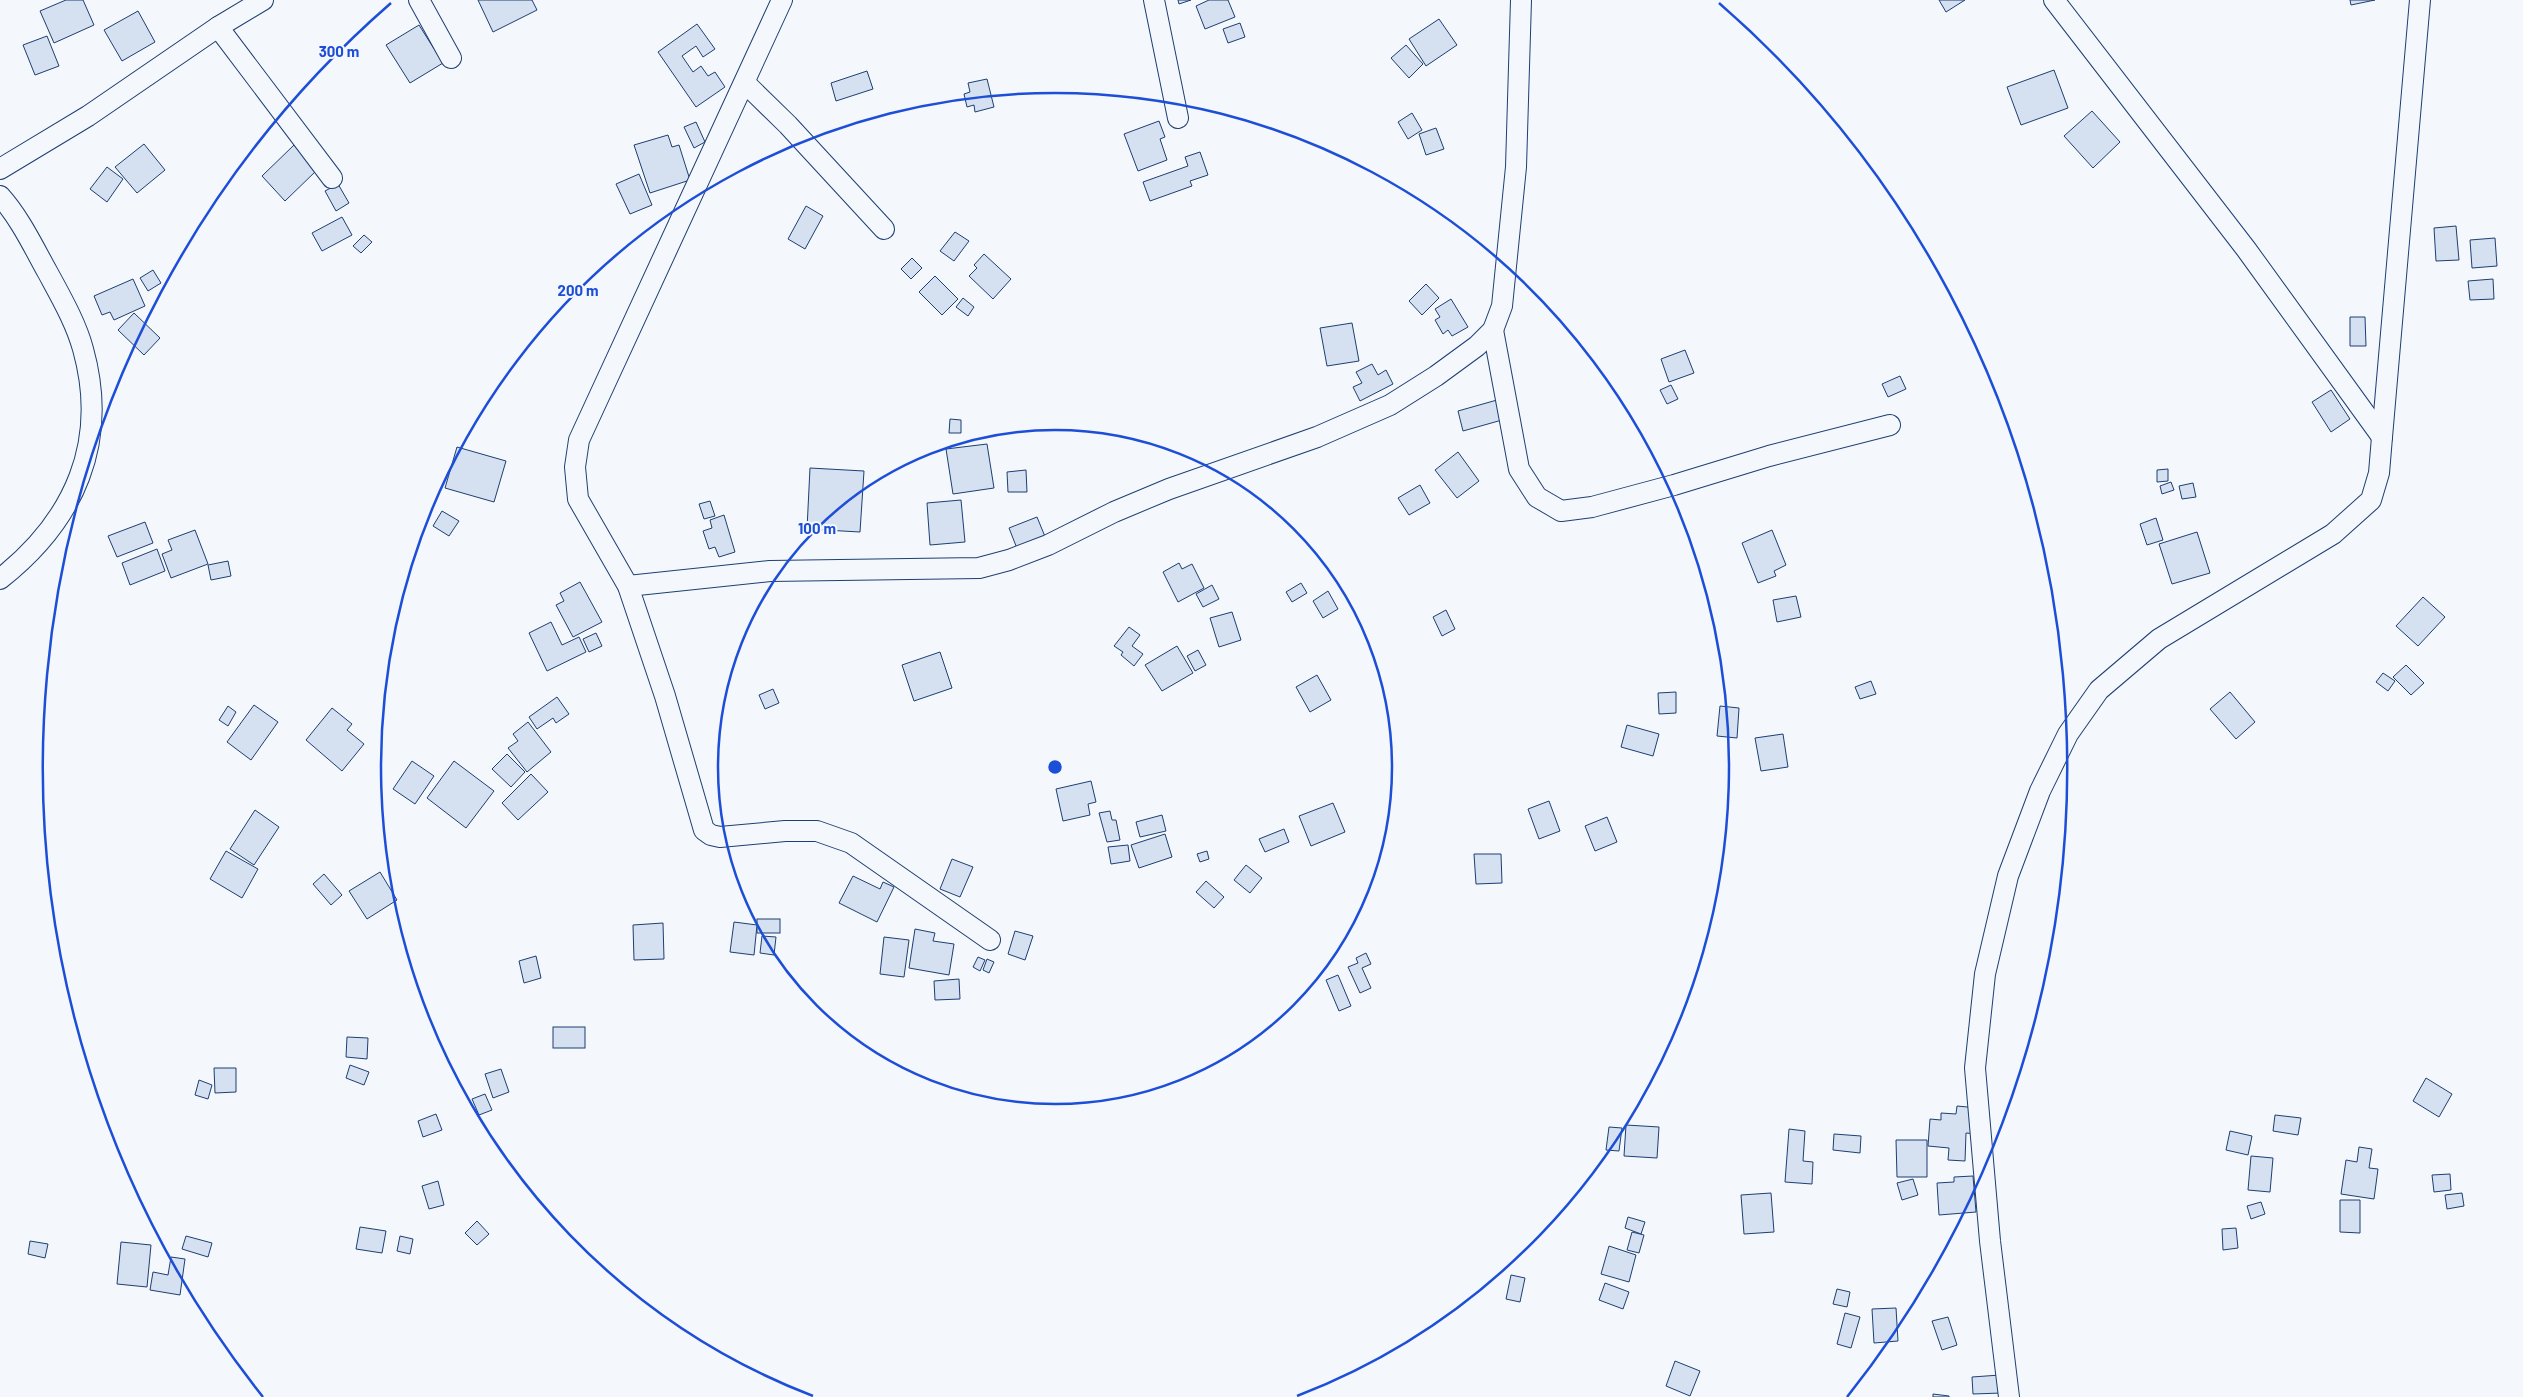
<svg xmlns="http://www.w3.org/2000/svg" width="2523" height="1397" font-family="Barlow,sans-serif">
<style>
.building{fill:#d5e0f0;stroke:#1d3f73}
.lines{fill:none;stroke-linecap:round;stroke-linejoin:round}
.street-casing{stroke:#1d3f73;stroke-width:22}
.street{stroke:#f4f7fb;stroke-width:20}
.ring{fill:none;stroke:#1d4ed8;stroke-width:2.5}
.centre{fill:#1d4ed8;stroke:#f4f7fb;stroke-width:2.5}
.ring-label{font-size:15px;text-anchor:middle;font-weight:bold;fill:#1d4ed8;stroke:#f4f7fb;stroke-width:4;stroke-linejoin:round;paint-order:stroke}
</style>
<rect width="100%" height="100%" fill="#f4f7fb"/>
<g class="building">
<polygon points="66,0 83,0 94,25 54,43 40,11"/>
<polygon points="478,0 532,0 537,10 493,32"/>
<polygon points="1178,0 1191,0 1179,4"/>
<polygon points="1209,0 1228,0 1235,17 1205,29 1196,6"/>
<polygon points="1939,0 1965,0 1946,12"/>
<polygon points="2350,0 2375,0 2351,5"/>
<polygon points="138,11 155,42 122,61 104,30"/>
<polygon points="1439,19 1457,45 1426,66 1409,39"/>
<polygon points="1240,23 1245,37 1228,43 1223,29"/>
<polygon points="697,24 715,49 703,57 696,46 682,56 693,72 701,66 708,76 715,72 725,87 696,107 658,52"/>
<polygon points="419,25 443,63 410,83 386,45"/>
<polygon points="47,36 59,66 35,75 23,45"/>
<polygon points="1406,45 1423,64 1409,78 1391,58"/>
<polygon points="2054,70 2068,108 2021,125 2007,87"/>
<polygon points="867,71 873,89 836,101 831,83"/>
<polygon points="987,79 994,107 975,112 974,105 967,107 964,94 970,92 968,83"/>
<polygon points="2092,111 2120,142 2093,168 2064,136"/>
<polygon points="1412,113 1422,130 1408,139 1398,122"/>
<polygon points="1159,121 1165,137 1160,139 1167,160 1138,171 1124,134"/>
<polygon points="696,122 705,142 694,148 684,127"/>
<polygon points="1436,128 1444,149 1426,155 1419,134"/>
<polygon points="668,135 672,147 679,145 690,180 650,193 634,145"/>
<polygon points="144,144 165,170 137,193 115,167"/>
<polygon points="294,145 317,170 285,201 262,176"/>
<polygon points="1200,152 1208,175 1190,181 1192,186 1150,201 1143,182 1188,166 1185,157"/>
<polygon points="107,167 123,179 107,202 90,189"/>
<polygon points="639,174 652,205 630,214 616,184"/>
<polygon points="338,184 349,203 336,211 325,191"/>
<polygon points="806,206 823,216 805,249 788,239"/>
<polygon points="342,217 352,235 322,251 312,233"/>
<polygon points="2456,226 2459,260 2436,261 2434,228"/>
<polygon points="955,232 969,241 954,261 940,251"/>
<polygon points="364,235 372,242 361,253 353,246"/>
<polygon points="2495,238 2497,266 2472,268 2470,240"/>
<polygon points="984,254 1011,279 993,299 969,276 977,268 974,265"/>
<polygon points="912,258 922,268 911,279 901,269"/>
<polygon points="153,270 161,283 148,291 140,278"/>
<polygon points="935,276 958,299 942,315 919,292"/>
<polygon points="133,279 145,306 114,320 110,312 102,315 94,296"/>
<polygon points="2493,279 2494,299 2470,300 2468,281"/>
<polygon points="1426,284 1439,298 1422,315 1409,301"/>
<polygon points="963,298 974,307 968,316 956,307"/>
<polygon points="1451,299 1468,327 1452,336 1448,330 1443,334 1435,320 1440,317 1435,309"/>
<polygon points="134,313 160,338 144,355 118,330"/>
<polygon points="2350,317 2365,317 2366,346 2350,346"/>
<polygon points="1352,323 1359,361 1327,366 1320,328"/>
<polygon points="1685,350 1694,373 1669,382 1661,359"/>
<polygon points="1372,364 1378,375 1386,370 1393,384 1360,401 1353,387 1362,383 1356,372"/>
<polygon points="1900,376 1906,389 1888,397 1882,384"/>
<polygon points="1671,385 1678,399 1667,404 1660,390"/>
<polygon points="2331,390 2350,419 2331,432 2312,402"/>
<polygon points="1497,400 1502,420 1463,431 1458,411"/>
<polygon points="950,419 961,420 961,433 949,433"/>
<polygon points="987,444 994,488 953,494 946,449"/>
<polygon points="457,447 506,461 494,502 445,488"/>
<polygon points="1458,452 1479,481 1457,498 1435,470"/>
<polygon points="810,468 864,471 860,532 807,529"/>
<polygon points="2168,469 2168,481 2157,482 2157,470"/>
<polygon points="1026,470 1027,492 1008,492 1007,472"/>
<polygon points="2171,482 2174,490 2162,494 2160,486"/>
<polygon points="2193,483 2196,497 2182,499 2179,486"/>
<polygon points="1420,485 1430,503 1409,515 1398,498"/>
<polygon points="961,500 965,542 930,545 927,503"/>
<polygon points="710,501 715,516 704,519 699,504"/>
<polygon points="442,511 459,521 449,536 433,526"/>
<polygon points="724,515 735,552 719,557 715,547 709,549 703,531 712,528 710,520"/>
<polygon points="1037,517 1046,539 1018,551 1009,528"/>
<polygon points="2156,518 2163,540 2147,545 2140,524"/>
<polygon points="145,522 153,543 117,557 108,536"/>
<polygon points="195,530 208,564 171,578 162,554 172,550 168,540"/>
<polygon points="1772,530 1786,565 1774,571 1776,576 1758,583 1742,543"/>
<polygon points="2197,532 2210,573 2172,584 2159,544"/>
<polygon points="157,549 165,571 130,585 122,563"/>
<polygon points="228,561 231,576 211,580 208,565"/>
<polygon points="1179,563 1182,569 1192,564 1204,588 1178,602 1163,572"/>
<polygon points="580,582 602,622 573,637 556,605 564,601 560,593"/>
<polygon points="1301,583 1307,593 1292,602 1286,592"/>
<polygon points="1212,585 1219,599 1203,607 1196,594"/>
<polygon points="1328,591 1338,609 1323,618 1313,601"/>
<polygon points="1796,596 1801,617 1777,622 1773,600"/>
<polygon points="2423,597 2445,617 2418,646 2396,626"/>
<polygon points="1446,610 1455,629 1442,636 1433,617"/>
<polygon points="1232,612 1241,640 1219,647 1210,618"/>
<polygon points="551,622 562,645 579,637 586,652 547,671 529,633"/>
<polygon points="1129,627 1140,635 1132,646 1143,654 1134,666 1121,655 1123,652 1114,646"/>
<polygon points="596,633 602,646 589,652 583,639"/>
<polygon points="1177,646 1193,673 1162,691 1145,665"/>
<polygon points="1198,650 1206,665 1195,671 1187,656"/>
<polygon points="940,652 952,688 914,701 902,665"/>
<polygon points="2406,665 2424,683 2411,695 2393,677"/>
<polygon points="2383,673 2395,681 2388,691 2376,682"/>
<polygon points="1317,675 1331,700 1310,712 1296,687"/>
<polygon points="1871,681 1876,694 1860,699 1855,687"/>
<polygon points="773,689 779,703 765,709 759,695"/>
<polygon points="1676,692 1676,713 1659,714 1658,693"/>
<polygon points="2230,692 2255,722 2236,739 2210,709"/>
<polygon points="557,697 569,714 556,723 553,718 537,729 529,717"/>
<polygon points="254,705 278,722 251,760 227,742"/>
<polygon points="228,706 236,712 228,726 219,720"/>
<polygon points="1720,706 1739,708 1737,738 1717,736"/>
<polygon points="332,708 352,724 347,730 364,744 342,771 306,740"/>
<polygon points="528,722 551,752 527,772 508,748 518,741 513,734"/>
<polygon points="1627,725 1659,734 1653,756 1621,747"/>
<polygon points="1783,734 1788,767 1761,771 1755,738"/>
<polygon points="507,754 525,772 511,787 492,769"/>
<polygon points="412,761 434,776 415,804 393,789"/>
<polygon points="454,761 494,791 466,828 427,798"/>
<polygon points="531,774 548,792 518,820 502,803"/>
<polygon points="1091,781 1096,802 1088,804 1090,815 1063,821 1056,789"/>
<polygon points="1549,801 1560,831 1539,839 1528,809"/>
<polygon points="1333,803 1345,832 1311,846 1299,816"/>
<polygon points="255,810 279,827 254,865 230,849"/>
<polygon points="1110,811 1112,820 1116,820 1120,840 1107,842 1099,813"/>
<polygon points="1162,815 1166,831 1140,837 1136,822"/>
<polygon points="1607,817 1617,842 1595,851 1585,826"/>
<polygon points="1284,829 1289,842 1265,852 1259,839"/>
<polygon points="1165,834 1172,857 1139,868 1131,845"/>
<polygon points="1128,845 1130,861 1111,864 1108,847"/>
<polygon points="226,851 258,869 242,898 210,879"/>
<polygon points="1207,851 1209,859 1200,862 1197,854"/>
<polygon points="1474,854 1501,854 1502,883 1476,884"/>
<polygon points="952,859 973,867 960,897 940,889"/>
<polygon points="1246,865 1262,878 1250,893 1234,880"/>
<polygon points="380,872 397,900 367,919 349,891"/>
<polygon points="324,874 342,895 331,905 313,884"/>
<polygon points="853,876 880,889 883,882 894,887 877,922 839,903"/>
<polygon points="1206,881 1224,897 1214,908 1196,892"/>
<rect x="757" y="919" width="23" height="14"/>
<polygon points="734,922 757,925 754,955 730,952"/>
<polygon points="663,923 664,959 634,960 633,925"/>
<polygon points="915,929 935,933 933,941 954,944 949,975 909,968"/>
<polygon points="1015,931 1033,936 1025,960 1008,954"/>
<polygon points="762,936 776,937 774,955 760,953"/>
<polygon points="884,937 909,940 904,977 880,974"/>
<polygon points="1366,953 1371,964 1362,968 1371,988 1360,993 1348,967 1358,963 1356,958"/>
<polygon points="536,956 541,978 524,983 519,961"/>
<polygon points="978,957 985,960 980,971 973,967"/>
<polygon points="987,959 994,962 989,973 983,970"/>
<polygon points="1338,975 1351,1006 1339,1011 1326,980"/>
<polygon points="959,979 960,999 935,1000 934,981"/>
<rect x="553" y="1027" width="32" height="21"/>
<polygon points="347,1037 368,1038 367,1059 346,1057"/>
<polygon points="350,1065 369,1072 364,1085 346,1078"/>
<polygon points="214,1068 236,1068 236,1092 215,1093"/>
<polygon points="501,1069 509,1092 493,1098 485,1074"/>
<polygon points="2426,1078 2452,1094 2439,1117 2413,1101"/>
<polygon points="199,1080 212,1085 208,1099 195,1095"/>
<polygon points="485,1094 492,1110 479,1115 472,1099"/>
<polygon points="1957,1106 1978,1108 1976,1134 1966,1133 1965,1161 1948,1160 1949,1148 1928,1146 1930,1119 1941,1120 1941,1113 1956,1114"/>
<polygon points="436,1114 442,1130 423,1137 418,1121"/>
<polygon points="2275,1115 2301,1118 2298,1135 2273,1131"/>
<polygon points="1626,1125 1659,1127 1657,1158 1624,1156"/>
<polygon points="1609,1127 1622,1128 1619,1151 1606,1150"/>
<polygon points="1789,1129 1805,1131 1803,1161 1813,1162 1812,1184 1785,1182"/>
<polygon points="2230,1131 2252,1136 2248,1155 2226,1150"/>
<polygon points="1834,1134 1861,1136 1860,1153 1833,1150"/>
<polygon points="1896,1140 1927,1140 1927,1177 1897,1177"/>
<polygon points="2359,1147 2372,1149 2369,1168 2378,1169 2374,1199 2341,1194 2346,1160 2357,1162"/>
<polygon points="2251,1156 2273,1158 2270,1192 2248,1190"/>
<polygon points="2450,1174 2451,1190 2434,1192 2432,1175"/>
<polygon points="1973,1176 1976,1212 1939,1215 1937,1183 1954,1182 1954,1177"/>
<polygon points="1913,1179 1918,1195 1902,1200 1897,1183"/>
<polygon points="438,1181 444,1205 429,1209 422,1186"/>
<polygon points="1771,1193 1774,1232 1744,1234 1741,1195"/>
<polygon points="2462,1193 2464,1206 2447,1209 2445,1195"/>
<polygon points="2340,1200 2360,1200 2360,1233 2340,1232"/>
<polygon points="2261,1202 2265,1214 2251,1219 2247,1206"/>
<polygon points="1628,1217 1645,1222 1641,1234 1625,1228"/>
<polygon points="477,1221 489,1234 477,1245 465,1233"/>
<polygon points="360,1227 386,1231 382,1253 356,1249"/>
<polygon points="2236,1228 2238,1248 2223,1250 2222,1229"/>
<polygon points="1632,1232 1644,1235 1639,1253 1627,1250"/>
<polygon points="186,1236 212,1243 208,1257 182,1249"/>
<polygon points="400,1236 413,1239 410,1254 397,1251"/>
<polygon points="30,1241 48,1244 45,1258 28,1254"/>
<polygon points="121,1242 151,1245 147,1287 117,1284"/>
<polygon points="1609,1246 1636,1255 1629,1282 1601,1274"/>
<polygon points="171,1257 185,1259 180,1295 150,1290 153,1272 168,1275"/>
<polygon points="1511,1275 1525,1278 1520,1302 1506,1299"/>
<polygon points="1605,1283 1629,1292 1623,1309 1599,1300"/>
<polygon points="1837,1289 1850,1292 1847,1307 1833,1304"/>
<polygon points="1896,1308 1898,1341 1874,1343 1872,1309"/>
<polygon points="1845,1313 1860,1317 1851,1348 1837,1344"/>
<polygon points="1948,1317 1957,1345 1942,1350 1932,1321"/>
<polygon points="1675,1361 1700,1371 1690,1396 1666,1386"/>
<polygon points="2000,1375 2001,1393 1973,1394 1972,1377"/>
<polygon points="1933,1394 1949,1396 1949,1397 1933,1397"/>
</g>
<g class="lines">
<g class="street-casing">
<g id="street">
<polyline points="419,0 451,58"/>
<polyline points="782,0 579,440 575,467 578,499 628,586 665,696 704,830 711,835 720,837 785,831 817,831 851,843 990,940"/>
<polyline points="1154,0 1178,118"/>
<polyline points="2054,0 2246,249 2382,437"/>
<polyline points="218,27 332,178"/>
<polyline points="745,83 788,125 884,229"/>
<polyline points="0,169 88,116 218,27 263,0"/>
<path d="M0,196c20,22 34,52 48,77 13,24 28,50 35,76 26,93 -8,171 -83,230"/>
<polyline points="1493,330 1519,469 1537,497 1561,511 1592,507 1674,485 1769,456 1890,425"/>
<polyline points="628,586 770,571 979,568 1009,560 1048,545 1114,512 1169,489 1317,437 1390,405 1436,376 1477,346 1493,330 1502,306 1516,167 1521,0"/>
<polyline points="2009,1397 1990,1241 1975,1068 1985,974 2008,876 2040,791 2068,734 2099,690 2159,639 2333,534 2371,500 2379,473 2382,437 2420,0"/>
</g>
</g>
<use href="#street" class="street"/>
</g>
<g class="ring">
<circle cx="1055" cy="767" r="337"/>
<path d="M813 1396A674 674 0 1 1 1297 1396"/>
<path d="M263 1397A1012 1012 0 0 1 391 3M1719 3A1012 1012 0 0 1 1847 1397"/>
</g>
<circle cx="1055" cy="767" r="8" class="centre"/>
<g class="ring-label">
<text x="339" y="57">300 m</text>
<text x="578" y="296">200 m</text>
<text x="817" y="534">100 m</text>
</g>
</svg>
